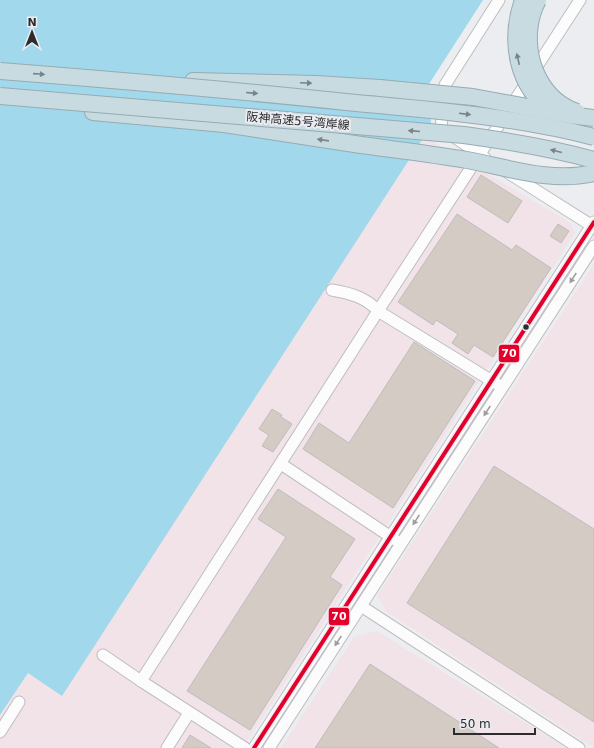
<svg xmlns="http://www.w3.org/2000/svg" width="594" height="748" font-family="'DejaVu Sans','Noto Sans JP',sans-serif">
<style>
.industrial{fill:#f1e3e7}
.water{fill:#a1d8ec}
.building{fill:#d5cbc5;stroke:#bdbdbe}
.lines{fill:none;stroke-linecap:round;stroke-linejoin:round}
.minor-casing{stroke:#bebec1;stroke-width:13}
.highway-casing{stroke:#96acb2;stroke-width:18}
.minor{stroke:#fcfcfd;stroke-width:11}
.highway{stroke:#c7dbe1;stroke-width:16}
.highway-bridge-casing{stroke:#96acb2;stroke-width:18;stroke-linecap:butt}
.highway-bridge{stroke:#c7dbe1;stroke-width:16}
.bus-1-casing{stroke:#ebecf1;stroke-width:7}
.bus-1{stroke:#e4002b;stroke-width:4}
.oneway{fill:#7a8488}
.oneway2{fill:#9e9ea0}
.bus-dot{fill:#2c2c2e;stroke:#ebecf1;stroke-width:1.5}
.labels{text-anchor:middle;stroke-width:4;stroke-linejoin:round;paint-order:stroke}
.street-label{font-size:12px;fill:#2c2c2e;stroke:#ebecf1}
.line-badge{stroke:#ebecf1;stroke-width:1.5}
.badge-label{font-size:11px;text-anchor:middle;font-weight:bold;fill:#fff}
</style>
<rect width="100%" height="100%" fill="#ecedf0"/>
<g class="industrial">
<polygon points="424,136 571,223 575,233 243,748 0,748 0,715 28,673 62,695"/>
<polygon points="594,264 594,748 386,611 377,596"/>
<polygon points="377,631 566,748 281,748 354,637"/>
</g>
<polygon class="water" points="0,0 483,0 429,84 431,123 429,129 62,696 28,673 0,715"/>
<g class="building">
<polygon points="481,175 522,201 508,223 467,197"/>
<polygon points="457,214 512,250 516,245 551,268 493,357 474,345 468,354 452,343 458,334 436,320 433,325 398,302"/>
<polygon points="558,224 569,231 561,243 550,236"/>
<polygon points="414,342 475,381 393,508 303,449 319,423 349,443"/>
<polygon points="272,409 282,415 281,417 292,424 273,452 262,446 269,435 259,429"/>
<polygon points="494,466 594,529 594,722 407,603"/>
<polygon points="278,489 355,539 330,577 342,585 250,730 187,691 286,537 258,519"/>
<polygon points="370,664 499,748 315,748"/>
<polygon points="190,735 211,748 182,748"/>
</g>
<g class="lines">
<g class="minor-casing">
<g id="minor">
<polyline points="485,158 441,128 445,85 499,0"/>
<polyline points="507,172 594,227"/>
<path d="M332,290c17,3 34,7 46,21l119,73"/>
<polyline points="281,464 397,541"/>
<polyline points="361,606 579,748"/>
<polyline points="103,655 141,681 245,748"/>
<polyline points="141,681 378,311 580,0"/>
<polyline points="0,732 19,702"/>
<polyline points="167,748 189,713"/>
<polyline points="254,748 594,222"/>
<polyline points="269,748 594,246"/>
</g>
</g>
<g class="highway-casing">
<g id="highway">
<polyline points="193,81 316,84 380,88"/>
<polyline points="93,112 224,124 361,145"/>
</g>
</g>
<use href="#minor" class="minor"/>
<use href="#highway" class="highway"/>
<g class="highway-bridge-casing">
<g id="highway-bridge">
<path d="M523,0c-14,40 -7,86 29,111"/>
<path d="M538,0c-21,39 -5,98 39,112"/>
<path d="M0,71c115,9 231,19 346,31 83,8 167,14 248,35"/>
<polyline points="380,88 473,97 570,115 594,118"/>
<path d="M0,96l464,39c44,6 87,13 130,25"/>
<path d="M361,145c36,5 71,9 106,15 42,8 85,23 127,13"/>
</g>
</g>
<use href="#highway-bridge" class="highway-bridge"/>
<g class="bus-1-casing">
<polyline id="bus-1" points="254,748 594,222"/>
</g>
<use href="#bus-1" class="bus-1"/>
</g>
<defs><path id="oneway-solid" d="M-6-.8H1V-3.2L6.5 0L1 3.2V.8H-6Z"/></defs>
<g class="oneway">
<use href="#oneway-solid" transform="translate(518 59) rotate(-103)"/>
<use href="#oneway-solid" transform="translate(39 74) rotate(4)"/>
<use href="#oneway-solid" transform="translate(306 83) rotate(2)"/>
<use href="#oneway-solid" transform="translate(252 93) rotate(5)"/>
<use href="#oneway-solid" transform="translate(465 114) rotate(7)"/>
<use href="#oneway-solid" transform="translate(414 131) rotate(-175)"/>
<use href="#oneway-solid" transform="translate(323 140) rotate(-172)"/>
<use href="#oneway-solid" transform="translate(556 151) rotate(-166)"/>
</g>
<g class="oneway2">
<use href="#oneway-solid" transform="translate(573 278) rotate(123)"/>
<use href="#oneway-solid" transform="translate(487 411) rotate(123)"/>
<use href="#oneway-solid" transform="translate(416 520) rotate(123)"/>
<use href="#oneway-solid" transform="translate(338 641) rotate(123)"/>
</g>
<circle class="bus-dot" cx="526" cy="327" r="3.5"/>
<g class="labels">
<g class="street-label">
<text transform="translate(298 121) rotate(5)" y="4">阪神高速5号湾岸線</text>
</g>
</g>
<g class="line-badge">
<rect x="498" y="344" width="22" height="19" rx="4" fill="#e4002b"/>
<rect x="328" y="607" width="22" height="19" rx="4" fill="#e4002b"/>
</g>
<g class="badge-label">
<text x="509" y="357">70</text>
<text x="339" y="620">70</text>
</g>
<g transform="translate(32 32)" stroke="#ebecf1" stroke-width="3" paint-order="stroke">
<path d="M0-3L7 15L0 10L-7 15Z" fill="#2c2c2e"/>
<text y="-6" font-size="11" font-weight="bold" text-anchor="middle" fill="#2c2c2e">N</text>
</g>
<path d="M454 728v6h81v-6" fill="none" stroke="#2c2c2e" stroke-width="2"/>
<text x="460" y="728" font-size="12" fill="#2c2c2e" stroke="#ebecf1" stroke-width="3" paint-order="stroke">50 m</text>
</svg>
